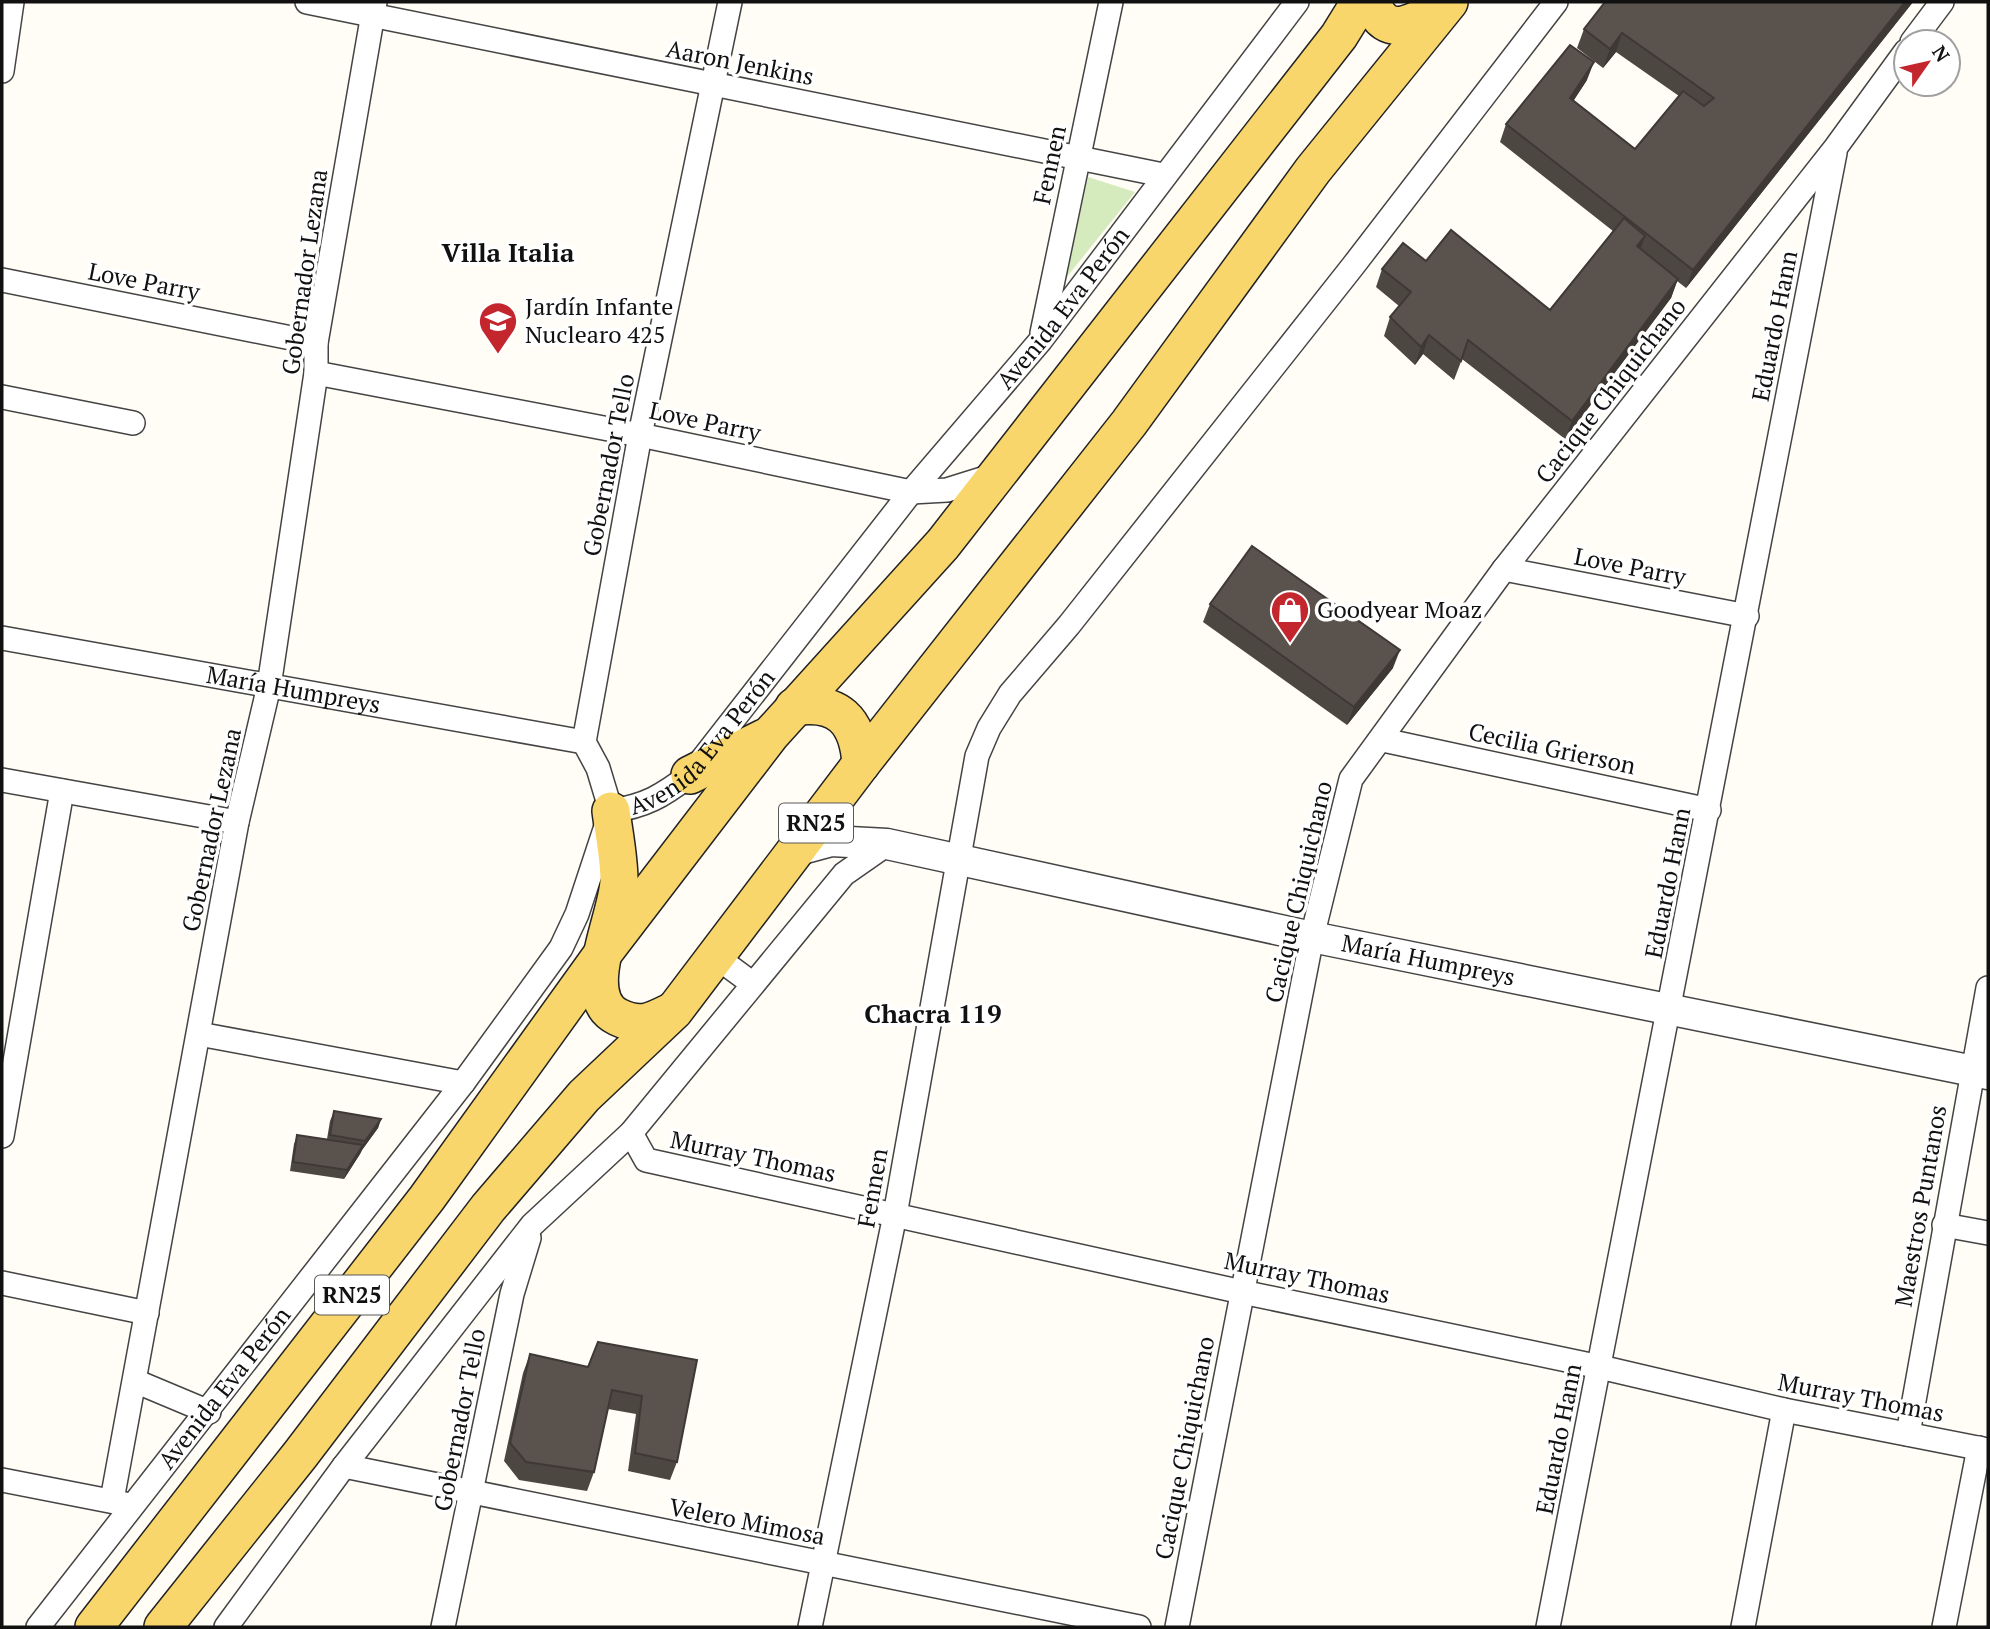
<svg xmlns="http://www.w3.org/2000/svg" width="1990" height="1629" font-family="'PT Serif',serif">
<style>
.green{fill:#d5ebbd}
.lines{fill:none;stroke-linecap:round;stroke-linejoin:round}
.minor-casing{stroke:#444;stroke-width:26}
.tertiary-casing{stroke:#444;stroke-width:33}
.primary-casing{stroke:#222;stroke-width:40}
.minor{stroke:#fff;stroke-width:23}
.tertiary{stroke:#fff;stroke-width:30}
.primary{stroke:#f9d66b;stroke-width:37}
.wall{fill:#4d4742}
.shaded-wall{fill:#3f3936}
.building{fill:#5a524d;stroke:#3f3936;stroke-width:2}
.labels{text-anchor:middle;stroke-width:7;stroke-linejoin:round;paint-order:stroke}
.shield{fill:#fff;stroke:#585858;stroke-width:2}
.shield-label{font-size:23px;font-weight:bold;fill:#111}
.street-label{font-size:24px;fill:#111;stroke:#fff}
.poi-label{font-size:24px;fill:#111;stroke:#fff;text-anchor:start}
.neighbourhood-label{font-size:26px;font-weight:bold;fill:#111;stroke:#fff}
</style>
<rect width="100%" height="100%" fill="#fffdf5"/>
<polygon class="green" points="1088,177 1135,192 1066,278"/>
<g class="lines">
<g class="minor-casing">
<g id="minor">
<polyline points="307,2 1163,175"/>
<polyline points="1912,42 1942,2"/>
<polyline points="2,71 12,2"/>
<polyline points="2,280 316,343"/>
<polyline points="1042,333 1111,2"/>
<polyline points="316,373 640,435 911,492 947,490 995,475"/>
<polyline points="2,397 133,423"/>
<polyline points="1504,569 1747,616"/>
<path id="s1" d="M2,638l582,104"/>
<polyline points="1383,740 1709,810"/>
<polyline points="2,780 237,822"/>
<polyline points="611,811 598,768 584,742 640,435 730,2"/>
<polyline points="715,956 753,984"/>
<polyline points="199,1034 463,1083"/>
<polyline points="631,1133 646,1160 1242,1292 1600,1367 1784,1410 1988,1450"/>
<polyline points="2,1136 62,791"/>
<polyline points="1944,1225 1988,1233"/>
<polyline points="2,1283 147,1313"/>
<polyline points="135,1381 209,1412"/>
<polyline points="1908,1434 1988,988"/>
<polyline points="344,1466 1139,1627"/>
<polyline points="2,1480 125,1504"/>
<polyline points="112,1500 237,822 269,686 316,373 316,343 375,2"/>
<path id="s2" d="M38,1627l425,-544 98,-135 16,-34 34,-103c35,-5 51,-15 79,-36l221,-283 130,-152 256,-338"/>
<polyline points="226,1627 344,1466 532,1225 631,1133 844,874 887,844"/>
<polyline points="443,1627 512,1294 529,1238"/>
<polyline points="810,1627 895,1215 977,756 989,728 1010,694 1069,625 1353,266 1556,2"/>
<polyline points="1177,1627 1312,937 1351,779 1504,569 1836,147 1906,51"/>
<polyline points="1548,1627 1835,153"/>
<polyline points="1743,1627 1784,1410"/>
<polyline points="1944,1627 1979,1448"/>
</g>
</g>
<g class="tertiary-casing">
<g id="tertiary">
<path id="s3" d="M794,851l37,-10 56,3 425,93 676,137"/>
</g>
</g>
<g class="primary-casing">
<g id="primary">
<path d="M1372,2c13,41 47,19 70,3"/>
<path d="M794,707c44,-7 64,13 67,57"/>
<polyline points="690,775 764,738"/>
<path d="M611,811c3,23 8,47 8,70 -1,35 -43,116 -1,136 23,11 33,5 55,-6"/>
<polyline points="94,1627 427,1198 601,956 771,734 943,544 1339,36 1360,2"/>
<polyline points="163,1627 300,1455 488,1208 584,1096 674,1011 861,764 1129,423 1313,170 1449,2"/>
</g>
</g>
<use href="#minor" class="minor"/>
<use href="#tertiary" class="tertiary"/>
<use href="#primary" class="primary"/>
</g>
<g class="wall">
<polygon points="1605,2 1913,2 1686,288 1677,281 1671,298 1565,439 1462,359 1454,380 1423,354 1415,365 1384,336 1390,317 1399,306 1376,287 1382,269 1426,261 1550,310 1613,231 1500,142 1506,124 1587,80 1573,101 1635,149 1679,96 1616,52 1603,68 1577,48 1584,29"/>
<polygon points="1210,604 1393,668 1347,725 1203,622"/>
<polygon points="334,1111 381,1119 378,1128 362,1150 360,1154 344,1179 290,1171 294,1144 297,1135 327,1139 330,1121"/>
<polygon points="530,1354 588,1367 697,1360 677,1462 670,1480 628,1471 636,1414 608,1409 594,1472 587,1491 519,1480 504,1461 523,1373"/>
</g>
<g class="shaded-wall">
<polygon points="1905,2 1913,2 1686,288 1693,270"/>
<polygon points="1622,33 1616,52 1603,68 1610,49"/>
<polygon points="1594,62 1587,80 1563,117 1570,98"/>
<polygon points="1645,236 1639,254 1637,246"/>
<polygon points="1678,279 1671,298 1565,439 1572,421"/>
<polygon points="1429,335 1423,354 1415,365 1421,347"/>
<polygon points="1400,650 1393,668 1347,725 1354,707"/>
<polygon points="381,1119 378,1128 362,1150 360,1154 344,1179 347,1170 363,1146 365,1141"/>
</g>
<g class="building">
<polygon points="1605,2 1905,2 1693,270 1506,124 1570,45 1594,62 1570,98 1635,149 1683,91 1704,106 1714,98 1622,33 1610,49 1584,29"/>
<polygon points="1624,218 1645,236 1637,246 1678,279 1572,421 1468,340 1461,361 1429,335 1421,347 1390,317 1411,292 1382,269 1403,243 1426,261 1451,230 1550,310"/>
<polygon points="1252,546 1400,650 1354,707 1210,604"/>
<polygon points="334,1111 381,1119 365,1141 330,1135"/>
<polygon points="297,1135 363,1145 347,1170 293,1162"/>
<polygon points="598,1342 697,1360 677,1462 635,1453 642,1396 612,1390 594,1472 526,1462 510,1443 530,1354 588,1367"/>
</g>
<defs>
<g id="school-pin" transform="scale(2.0125)"><path d="M0 17L-7.5 6A9.5 9.5 0 1 1 7.5 6Z" fill="#c4262e" stroke="#fff"/><path d="M0-5L7-2L0 1L-7-2ZM-4 1L0 2.5L4 1V4Q0 6-4 4Z" fill="#fff"/></g>
<g id="shop-pin" transform="scale(2.0125)"><path d="M0 17L-7.5 6A9.5 9.5 0 1 1 7.5 6Z" fill="#c4262e" stroke="#fff"/><path d="M-5-2.5h2.3a2.7 3.5 0 0 1 5.4 0H5L5.5 6h-11ZM-1.5-2.5h3a1.5 2.3 0 0 0-3 0Z" fill="#fff"/></g>
</defs>
<g fill-rule="evenodd">
<use href="#school-pin" x="498" y="321"/>
<use href="#shop-pin" x="1290" y="610"/>
</g>
<g class="labels">
<g class="shield">
<rect x="779" y="803.5" width="74" height="39" rx="5"/>
<rect x="315" y="1275.5" width="74" height="39" rx="5"/>
</g>
<g class="shield-label">
<text x="816" y="831">RN25</text>
<text x="352" y="1303">RN25</text>
</g>
<g class="street-label">
<text transform="translate(740 63) rotate(11)" y="8">Aaron Jenkins</text>
<text transform="translate(1050 165) rotate(-78)" y="8">Fennen</text>
<text transform="translate(305 272) rotate(-82)" y="8">Gobernador Lezana</text>
<text transform="translate(144 282) rotate(11)" y="8">Love Parry</text>
<text dy="8" stroke="none"><textPath href="#s2" startOffset="1689">Avenida Eva Perón</textPath></text>
<text transform="translate(1775 326) rotate(-79)" y="8">Eduardo Hann</text>
<text transform="translate(1611 391) rotate(-52)" y="8">Cacique Chiquichano</text>
<text transform="translate(705 422) rotate(12)" y="8">Love Parry</text>
<text transform="translate(609 465) rotate(-79)" y="8">Gobernador Tello</text>
<text transform="translate(1630 567) rotate(11)" y="8">Love Parry</text>
<text dy="8" stroke="none"><textPath href="#s1" startOffset="296">María Humpreys</textPath></text>
<text dy="8" stroke="none"><textPath href="#s2" startOffset="1122">Avenida Eva Perón</textPath></text>
<text transform="translate(1552 749) rotate(12)" y="8">Cecilia Grierson</text>
<text transform="translate(212 830) rotate(-78)" y="8">Gobernador Lezana</text>
<text transform="translate(1668 883) rotate(-79)" y="8">Eduardo Hann</text>
<text transform="translate(1299 892) rotate(-77)" y="8">Cacique Chiquichano</text>
<text dy="8" stroke="none"><textPath href="#s3" startOffset="648">María Humpreys</textPath></text>
<text transform="translate(753 1157) rotate(12)" y="8">Murray Thomas</text>
<text transform="translate(873 1188) rotate(-80)" y="8">Fennen</text>
<text transform="translate(1921 1206) rotate(-80)" y="8">Maestros Puntanos</text>
<text transform="translate(1307 1278) rotate(12)" y="8">Murray Thomas</text>
<text dy="8" stroke="none"><textPath href="#s2" startOffset="303">Avenida Eva Perón</textPath></text>
<text transform="translate(1861 1398) rotate(11)" y="8">Murray Thomas</text>
<text transform="translate(460 1420) rotate(-79)" y="8">Gobernador Tello</text>
<text transform="translate(1559 1439) rotate(-79)" y="8">Eduardo Hann</text>
<text transform="translate(1185 1448) rotate(-79)" y="8">Cacique Chiquichano</text>
<text transform="translate(747 1522) rotate(11)" y="8">Velero Mimosa</text>
</g>
<g class="poi-label">
<text x="525" y="315">Jardín Infante<tspan x="525" dy="28">Nuclearo 425</tspan></text>
<text x="1317" y="618">Goodyear Moaz</text>
</g>
<g class="neighbourhood-label">
<text x="508" y="262">Villa Italia</text>
<text x="933" y="1023">Chacra 119</text>
</g>
</g>
<rect width="1990" height="1629" fill="none" stroke="#111111" stroke-width="7"/>
<g transform="translate(1927 63) rotate(56)"><circle r="33" fill="#ffffff" stroke="#a0a0a0" stroke-width="2"/>
<path d="M0-5L12 26L0 18L-12 26Z" fill="#c4262e"/>
<text y="-10" font-size="19" font-weight="bold" text-anchor="middle" fill="#111111">N</text>
</g>
</svg>
